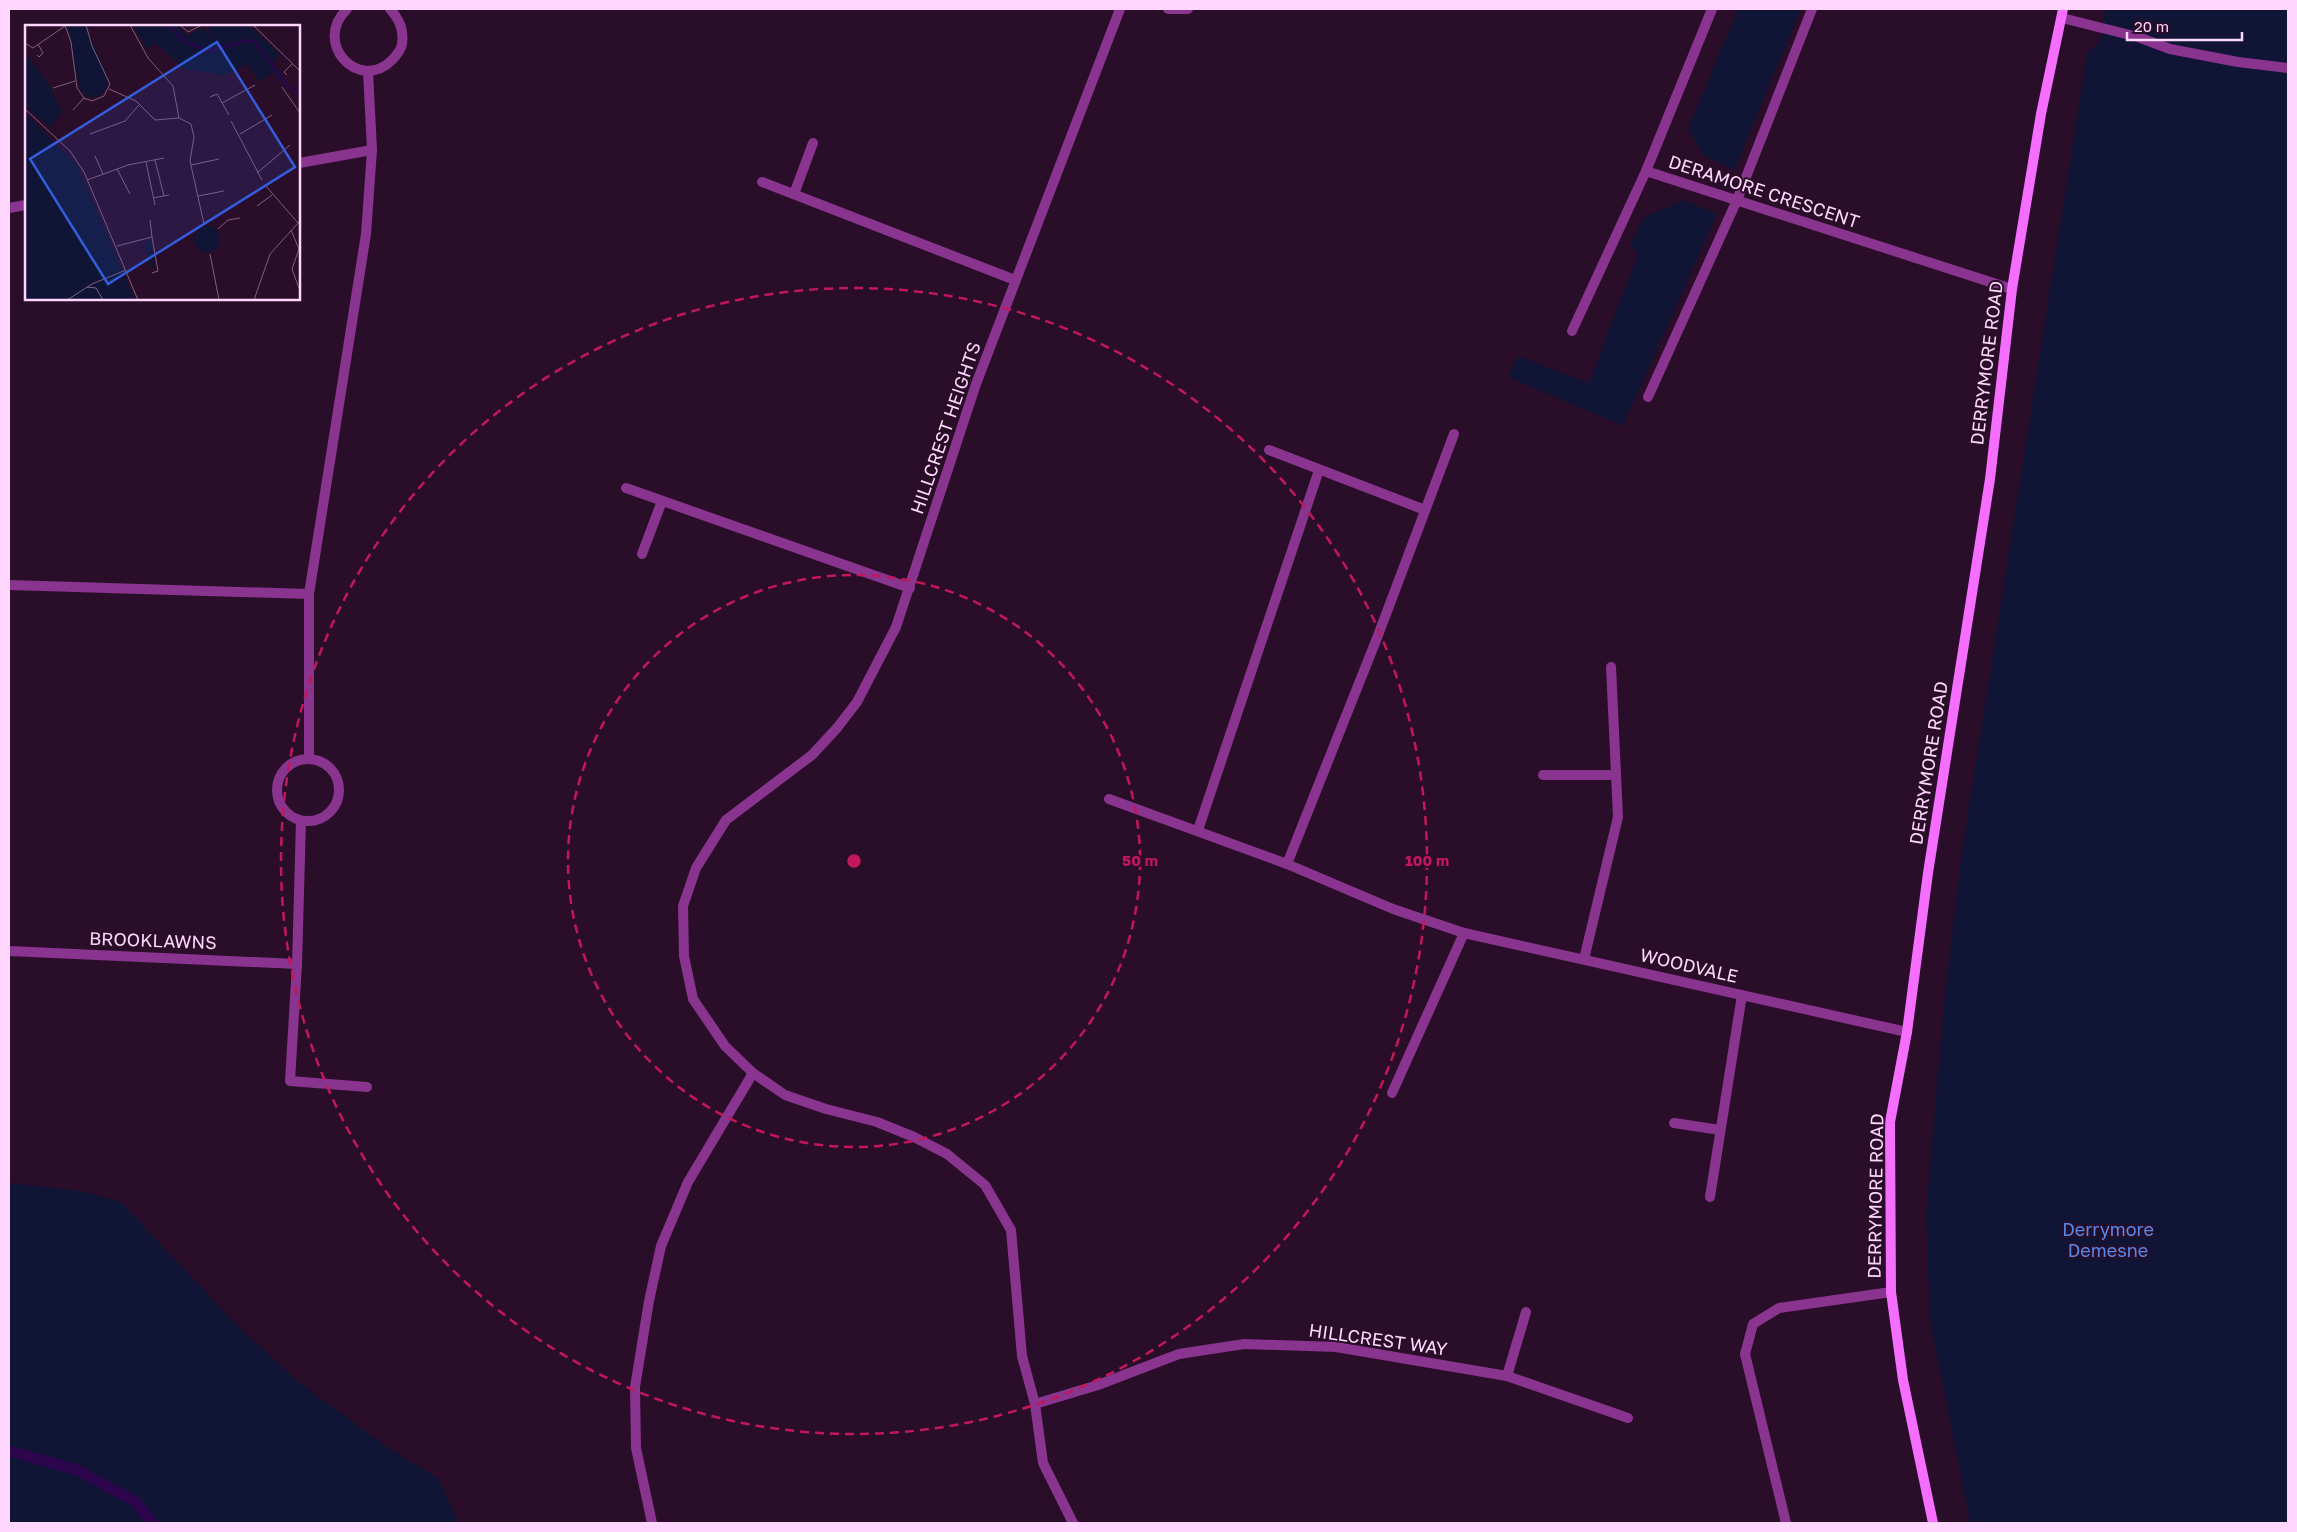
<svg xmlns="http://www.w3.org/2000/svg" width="2297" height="1532" font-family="'Golos Text',sans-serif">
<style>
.green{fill:#101535}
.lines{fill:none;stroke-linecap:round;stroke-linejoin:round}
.stream{stroke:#2c054c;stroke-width:11}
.service{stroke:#89348e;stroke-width:10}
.minor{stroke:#89348e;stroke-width:10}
.secondary{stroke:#f56eff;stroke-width:10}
.ring{fill:none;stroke:#c2185b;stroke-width:2.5;stroke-dasharray:9 6}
.labels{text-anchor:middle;stroke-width:4;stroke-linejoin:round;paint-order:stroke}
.street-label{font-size:18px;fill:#ffd7fe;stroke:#2a0d28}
.park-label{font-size:18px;fill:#5589ec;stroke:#2a0d28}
.inset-river{fill:none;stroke:#2c054c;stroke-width:2.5}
.inset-road{fill:none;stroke:#7f5e7e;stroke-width:1}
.view{fill:#345cdc;fill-opacity:0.15;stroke:#345cdc;stroke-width:2.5}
.inset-edge{fill:none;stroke:#ffd7fe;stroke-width:2.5}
.centre{fill:#c2185b;stroke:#2a0d28;stroke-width:2.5}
.ring-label{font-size:15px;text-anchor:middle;font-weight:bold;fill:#c2185b;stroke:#2a0d28;stroke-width:4;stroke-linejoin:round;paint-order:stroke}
</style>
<rect width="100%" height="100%" fill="#2a0d28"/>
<g class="green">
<polygon points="1738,9 1801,9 1734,170 1704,156 1688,129"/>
<polygon points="2105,9 2288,9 2288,1523 1970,1523 1930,1321 1926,1213 1944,1003 1961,858 2087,53 2100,42"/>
<polygon points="1684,200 1717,214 1623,426 1508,377 1518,356 1589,383 1638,254 1630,244 1643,218"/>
<polygon points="9,1183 82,1191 121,1202 237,1325 300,1383 387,1447 439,1479 458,1523 9,1523"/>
</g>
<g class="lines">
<polyline class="stream" points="9,1451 77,1470 136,1502 152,1523"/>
<g class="service">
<polyline points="1648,397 1737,200 1812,9"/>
<polyline points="1392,1093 1464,933"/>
<polyline points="1786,1523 1745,1354 1753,1324 1779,1308 1891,1292"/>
</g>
<g class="minor">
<path d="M347,9c-35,34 12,84 45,51 5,-5 9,-10 10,-16 2,-15 -3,-25 -12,-35"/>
<polyline points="1168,9 1188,9"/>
<polyline points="2062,18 2138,37 2170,49 2238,62 2288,68"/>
<polyline points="299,163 372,150"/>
<polyline points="1646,171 1712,9"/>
<polyline points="762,182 1015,280"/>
<polyline points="794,194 813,143"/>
<polyline points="9,208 26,205"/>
<polyline points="1572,331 1646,171 2012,289"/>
<polyline points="1269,450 1425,510"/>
<polyline points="626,488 910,588"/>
<polyline points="642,554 662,501"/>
<polyline points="9,585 309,594"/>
<circle cx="308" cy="790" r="31"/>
<polyline points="309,759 309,594 366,234 372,150 368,71"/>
<polyline points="1543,775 1616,775"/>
<polyline points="1109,799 1287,864 1393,909 1464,933 1907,1032"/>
<polyline points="301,821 297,964 290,1081 367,1087"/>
<polyline points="1198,830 1319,470"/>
<polyline points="1287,864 1377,638 1454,434"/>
<polyline points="9,951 297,964"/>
<polyline points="1584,959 1618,817 1611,667"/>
<polyline points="1674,1123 1720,1130"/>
<polyline points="1710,1197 1742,995"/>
<polyline points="1507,1376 1526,1312"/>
<polyline points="1035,1404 1098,1385 1179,1354 1244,1344 1336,1347 1507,1376 1628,1418"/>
<polyline points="652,1523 636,1448 635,1387 649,1301 661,1246 688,1182 753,1073"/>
<polyline points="1073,1523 1043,1463 1035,1404 1022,1356 1011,1230 985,1185 947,1154 914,1137 877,1122 826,1109 785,1095 753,1073 725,1046 693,999 684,956 683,906 696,868 726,820 812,755 837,728 857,702 896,627 976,384 1120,9"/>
</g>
<polyline class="secondary" points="1933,1523 1903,1380 1891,1292 1890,1122 1907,1032 1928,873 1990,479 2012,289 2041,114 2063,9"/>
</g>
<g class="ring">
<circle cx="854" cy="861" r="286"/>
<circle cx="854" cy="861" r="573"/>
</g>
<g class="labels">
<g class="street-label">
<text transform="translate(1764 192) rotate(18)" y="6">DERAMORE CRESCENT</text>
<text transform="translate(1987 363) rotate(-83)" y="6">DERRYMORE ROAD</text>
<text transform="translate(946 428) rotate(-71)" y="6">HILLCREST HEIGHTS</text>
<text transform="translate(1929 763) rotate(-81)" y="6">DERRYMORE ROAD</text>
<text transform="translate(153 941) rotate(2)" y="6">BROOKLAWNS</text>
<text transform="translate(1689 966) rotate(13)" y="6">WOODVALE</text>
<text transform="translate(1876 1196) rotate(-89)" y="6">DERRYMORE ROAD</text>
<text transform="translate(1378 1340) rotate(8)" y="6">HILLCREST WAY</text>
</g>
<g class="park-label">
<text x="2108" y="1236">Derrymore<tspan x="2108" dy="21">Demesne</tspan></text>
</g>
</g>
<g transform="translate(25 25)">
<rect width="275" height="275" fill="#2a0d28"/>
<path d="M42,0h18l23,53v8l-10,11h-10l-8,-8zM108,0h44l12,14 -2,-3 16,-9 9,11 -4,-9 6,-4h35l31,30 -7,7 13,19 -4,1 -10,-10 -12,10 -13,-17 -23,10 -40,-6 -29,-26 -8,6zM0,27l25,34 12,27 -12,14 -25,-20zM0,87l52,54 58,134h-110zM169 214a13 13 0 1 1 26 0a13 13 0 1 1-26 0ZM120,216l6,1 3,26h-4z" fill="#101535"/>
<path class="inset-river" d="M144,0l16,17 23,9 41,-11 6,2 33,45 12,8"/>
<path class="inset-road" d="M40,0l6,17 6,46 7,10 8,3 12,-5 6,-12 -18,-38 -6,-21M105,0l18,33 25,28 6,32M155,0l8,7 14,-7M228,0l47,46M0,18l8,5 32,-22M12,30l2,2 4,-4 -5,-9M262,50l-3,-3 9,-9M257,62l18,26M28,63l22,-7M84,64l27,12 19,19 24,-2 12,6 3,13 -4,24 14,63M185,72l7,-3 12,21M197,78l33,-18M0,84l45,42 14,21 54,128M48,85l11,-12M206,96l31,59M65,109l35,-13 14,-16M215,109l32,-19M70,131l8,18M130,135l9,36M121,137l9,43M166,140l28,-6M92,144l13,25M232,148l33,-28M62,155l41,-15 36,-7M240,160l33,38M173,171l26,-5M128,173l16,-3M232,181l15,-11M193,204l10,-9 12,-2M266,205l8,19 -7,20 8,22M92,221l35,-9 -2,-17M185,229l9,46M127,248l6,-2 -6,-34M62,262l9,1 7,12M42,275l25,-16 34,-14M229,275l16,-46 30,-33"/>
<path class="view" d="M192,17l78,125 -187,117 -78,-125z"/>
<rect width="275" height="275" class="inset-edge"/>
</g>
<circle cx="854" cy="861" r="8" class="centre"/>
<g class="ring-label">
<text x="1140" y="866">50 m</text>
<text x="1427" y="866">100 m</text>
</g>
<rect width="2297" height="1532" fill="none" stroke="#ffd7fe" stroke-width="20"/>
<path d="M2127 32v8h115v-8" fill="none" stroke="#ffd7fe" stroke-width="2.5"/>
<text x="2134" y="32" font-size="15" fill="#ffd7fe" stroke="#2a0d28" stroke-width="4" paint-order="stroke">20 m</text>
</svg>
